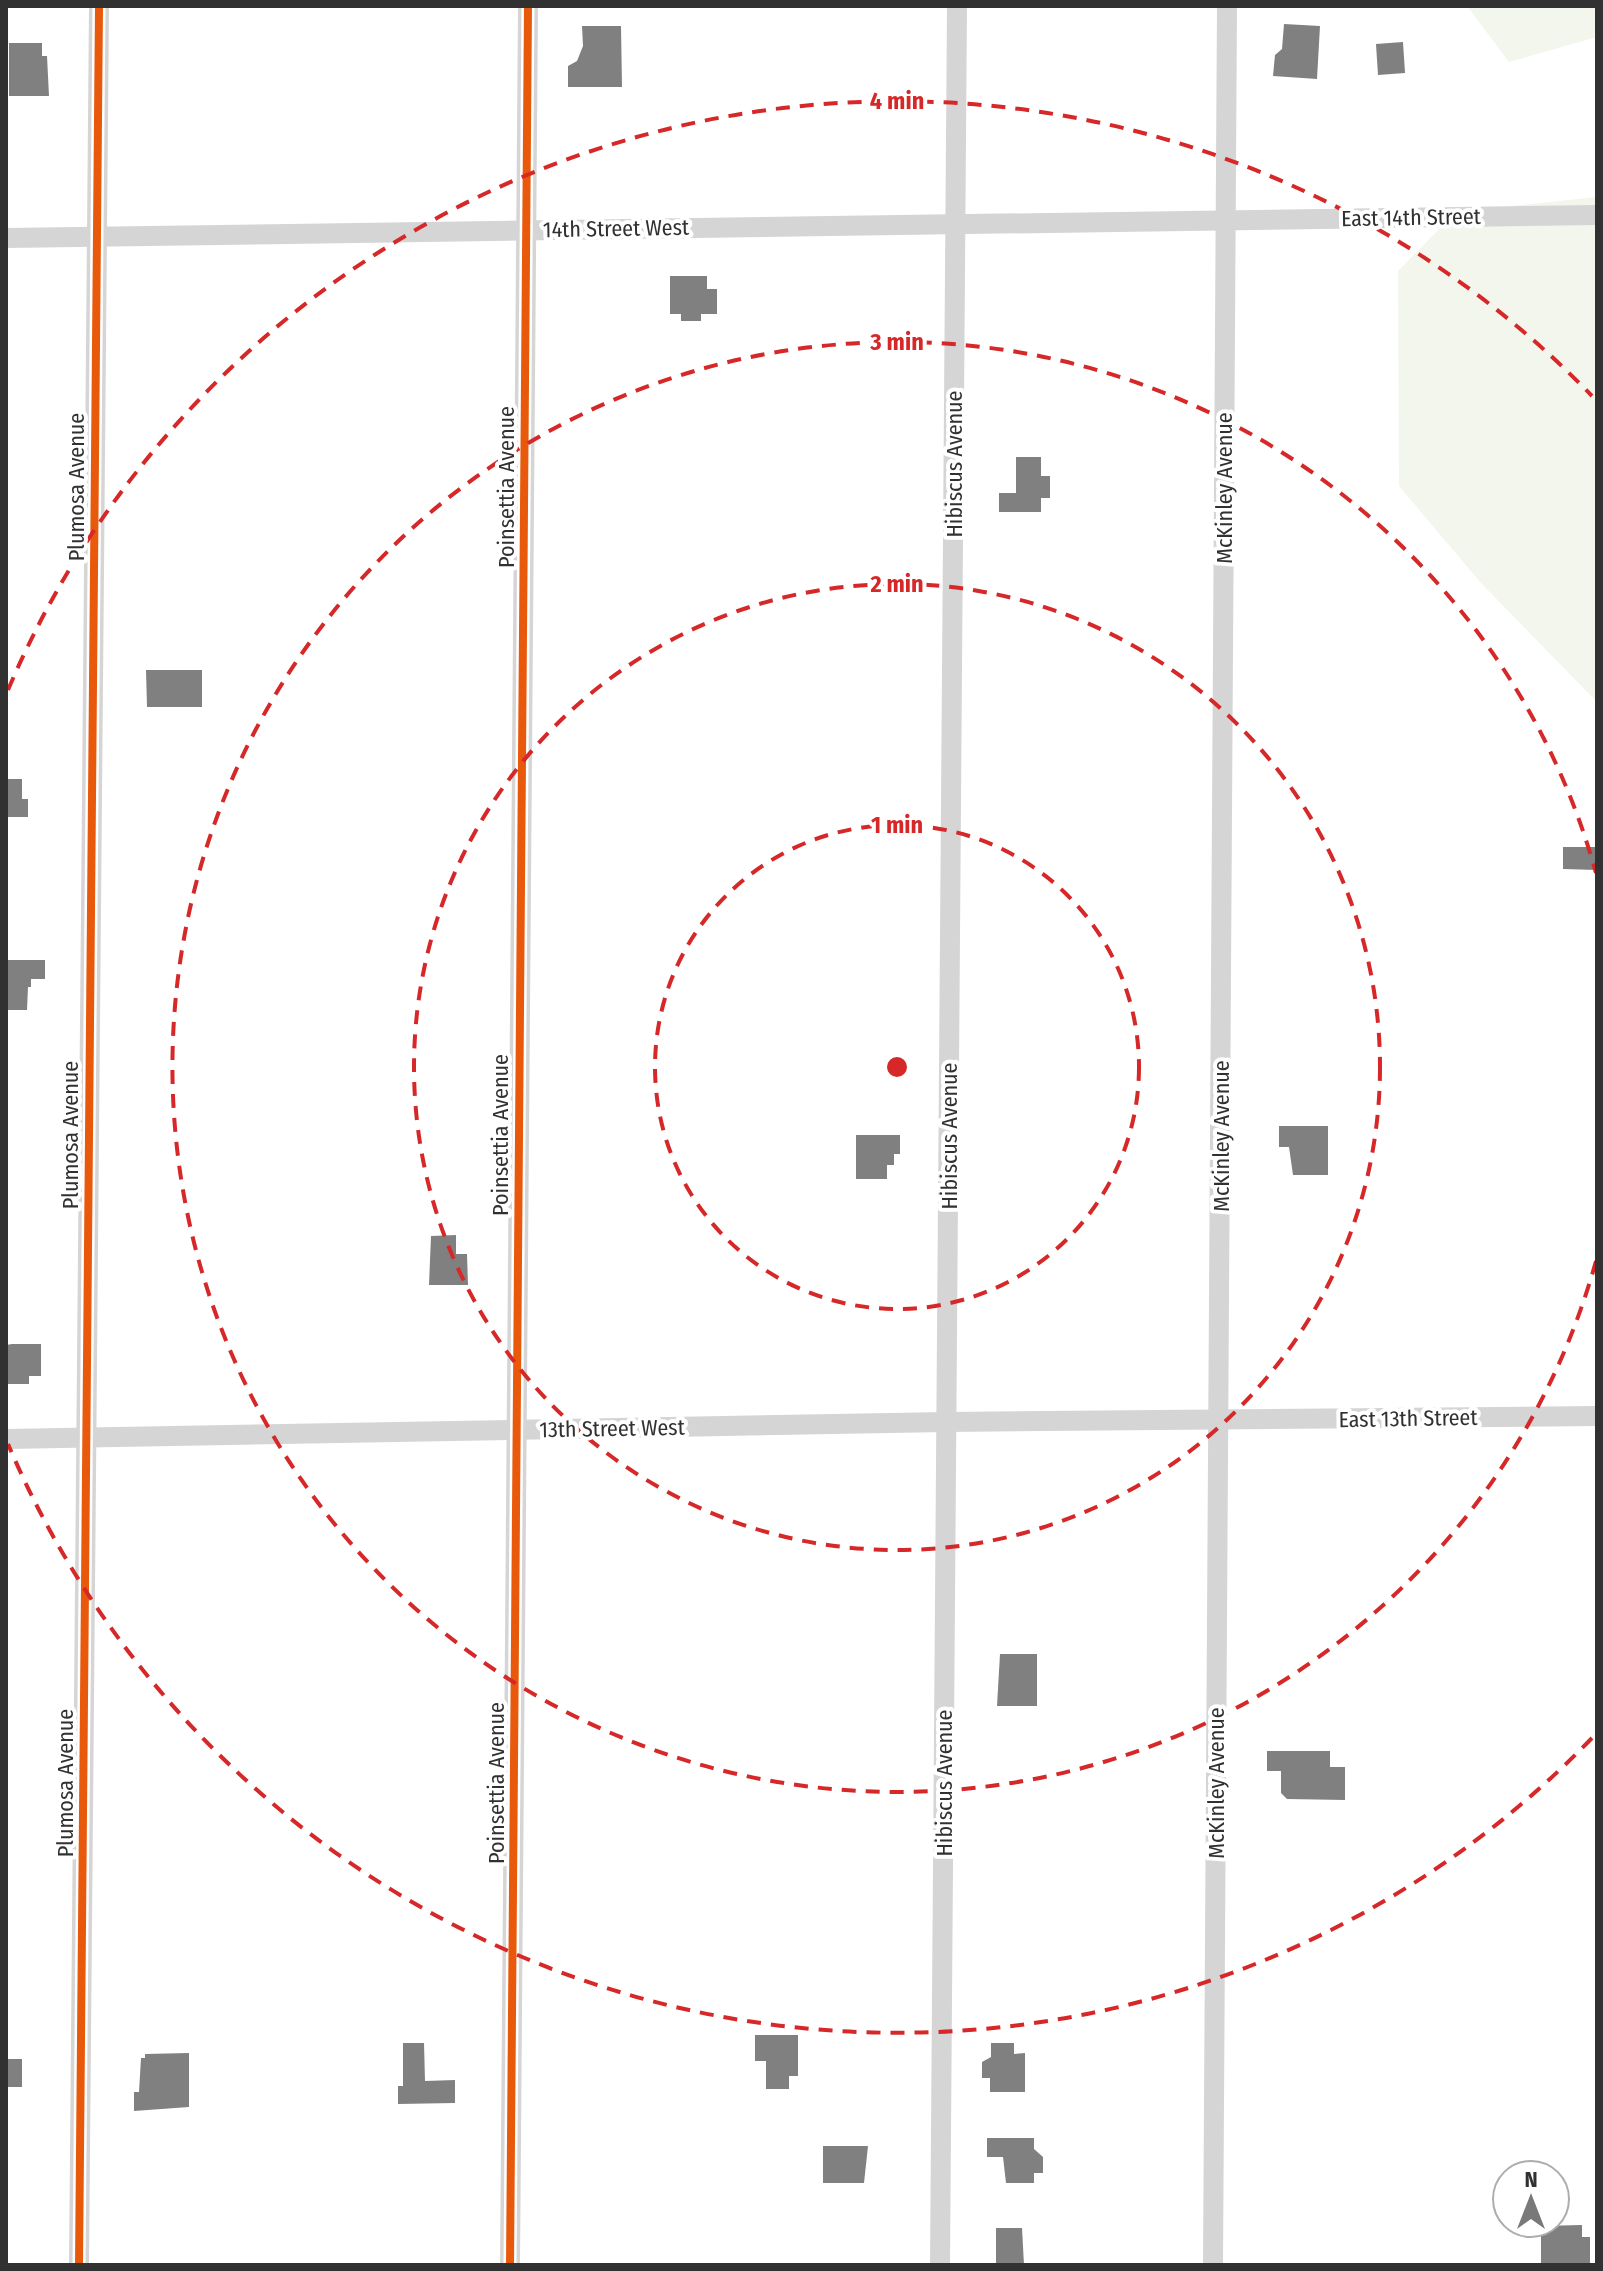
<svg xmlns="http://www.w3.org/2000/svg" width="1603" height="2271" font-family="'Fira Sans Condensed',sans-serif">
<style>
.green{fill:#f3f6ed}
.building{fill:#808080}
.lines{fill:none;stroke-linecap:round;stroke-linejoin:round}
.minor{stroke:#d5d5d5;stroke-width:20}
.cycleway-casing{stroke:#fff;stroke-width:13}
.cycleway{stroke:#e8590c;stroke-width:8}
.ring{fill:none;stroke:#d62828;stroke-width:4;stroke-dasharray:14 10}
.labels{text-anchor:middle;stroke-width:8;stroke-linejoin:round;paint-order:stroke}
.street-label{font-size:22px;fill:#313131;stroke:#fff}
.centre{fill:#d62828;stroke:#fff;stroke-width:4}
.ring-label{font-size:24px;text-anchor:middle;font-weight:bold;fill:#d62828;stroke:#fff;stroke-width:8;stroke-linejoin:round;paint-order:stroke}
</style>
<rect width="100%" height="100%" fill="#fff"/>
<g class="green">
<polygon points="1467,6 1597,6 1597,37 1509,62"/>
<polygon points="1597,197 1597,702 1480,582 1399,486 1398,271 1456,212"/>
</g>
<g class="building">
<polygon points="1284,24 1320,26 1317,79 1273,76 1275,55 1282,49"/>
<polygon points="582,26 621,26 622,87 568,87 568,66 577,61 583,46"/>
<polygon points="1403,42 1405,73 1378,75 1376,44"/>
<polygon points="9,43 42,43 42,56 47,56 49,96 9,96"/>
<polygon points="670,276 707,276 707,289 717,289 717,314 701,314 701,321 681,321 681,314 670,314"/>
<polygon points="1016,457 1041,457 1041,476 1050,476 1050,498 1041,498 1041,512 999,512 999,493 1016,493"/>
<polygon points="146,670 202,670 202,707 147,707"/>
<polygon points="6,779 22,779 22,799 28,799 28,817 6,817"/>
<polygon points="1563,847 1597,847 1597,870 1563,869"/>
<polygon points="6,960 45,960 45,979 31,979 31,987 28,987 27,1010 6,1010"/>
<polygon points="1279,1126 1328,1126 1328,1175 1293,1175 1289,1147 1279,1147"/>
<polygon points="856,1135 900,1135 900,1154 894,1154 894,1165 887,1165 887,1179 856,1179"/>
<polygon points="456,1235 456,1254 467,1254 468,1285 429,1285 431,1236"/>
<polygon points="12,1344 41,1344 41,1376 29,1376 29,1384 6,1384 6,1345"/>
<polygon points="1000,1654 1037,1654 1037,1706 997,1706"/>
<polygon points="1267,1751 1330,1751 1330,1767 1345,1767 1345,1800 1287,1799 1281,1793 1281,1771 1267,1771"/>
<polygon points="755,2035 798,2035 798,2076 789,2076 789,2089 766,2089 766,2061 755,2061"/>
<polygon points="403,2043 424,2043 425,2081 455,2080 455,2103 398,2104 398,2086 403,2086"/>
<polygon points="991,2043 1014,2043 1014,2054 1025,2053 1025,2092 990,2092 990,2078 982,2078 982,2062 991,2057"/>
<polygon points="189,2053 189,2107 134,2111 134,2092 139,2092 141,2058 145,2058 145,2054"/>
<rect x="6" y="2059" width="16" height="28"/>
<polygon points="987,2138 1034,2138 1034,2149 1043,2157 1043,2173 1034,2173 1034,2183 1006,2183 1003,2157 987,2157"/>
<polygon points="823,2146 868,2146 864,2183 823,2183"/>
<polygon points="1582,2225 1582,2237 1590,2237 1590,2265 1541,2265 1541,2226"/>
<polygon points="996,2228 1022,2228 1024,2265 996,2265"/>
</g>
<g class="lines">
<g class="minor">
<polyline points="6,238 1597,215"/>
<polyline points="6,1439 947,1422 1597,1416"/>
<polyline points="79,2265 99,6"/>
<polyline points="510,2265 528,6"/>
<polyline points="940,2265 957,6"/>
<polyline points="1213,2265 1227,6"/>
</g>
<g class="cycleway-casing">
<g id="cycleway">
<polyline points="79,2265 99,6"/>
<polyline points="510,2265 528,6"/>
</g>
</g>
<use href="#cycleway" class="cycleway"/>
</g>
<g class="ring">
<circle cx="897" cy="1067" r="242"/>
<circle cx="897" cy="1067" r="483"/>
<path d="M1596 1261A725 725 0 1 1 1596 873"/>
<path d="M1592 1738A966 966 0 0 1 8 1444M8 690A966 966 0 0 1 1592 396"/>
</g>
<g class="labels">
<g class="street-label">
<text transform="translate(1411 217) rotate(-1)" y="8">East 14th Street</text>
<text transform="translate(616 228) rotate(-1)" y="8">14th Street West</text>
<text transform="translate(954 464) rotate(-90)" y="8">Hibiscus Avenue</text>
<text transform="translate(76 487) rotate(-90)" y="8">Plumosa Avenue</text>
<text transform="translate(506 487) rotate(-90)" y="8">Poinsettia Avenue</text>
<text transform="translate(1224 488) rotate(-90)" y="8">McKinley Avenue</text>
<text transform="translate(70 1135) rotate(-90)" y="8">Plumosa Avenue</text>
<text transform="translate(500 1135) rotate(-90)" y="8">Poinsettia Avenue</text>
<text transform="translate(949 1136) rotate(-90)" y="8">Hibiscus Avenue</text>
<text transform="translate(1221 1136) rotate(-90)" y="8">McKinley Avenue</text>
<text transform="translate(1408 1418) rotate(-1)" y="8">East 13th Street</text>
<text transform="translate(612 1428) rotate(-1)" y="8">13th Street West</text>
<text transform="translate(65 1783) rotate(-90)" y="8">Plumosa Avenue</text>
<text transform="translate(496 1783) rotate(-90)" y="8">Poinsettia Avenue</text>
<text transform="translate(944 1783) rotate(-90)" y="8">Hibiscus Avenue</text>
<text transform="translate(1216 1783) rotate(-90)" y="8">McKinley Avenue</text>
</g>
</g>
<circle cx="897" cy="1067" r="12" class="centre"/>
<g class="ring-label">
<text x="897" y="109">4 min</text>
<text x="897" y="350">3 min</text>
<text x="897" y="592">2 min</text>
<text x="897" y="833">1 min</text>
</g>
<rect width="1603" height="2271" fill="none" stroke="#313131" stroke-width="16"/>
<g transform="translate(1531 2199)"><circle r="38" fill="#ffffff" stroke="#adadad" stroke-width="2"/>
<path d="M0-6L14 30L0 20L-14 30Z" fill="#797979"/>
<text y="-12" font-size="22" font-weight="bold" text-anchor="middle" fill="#313131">N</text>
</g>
</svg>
